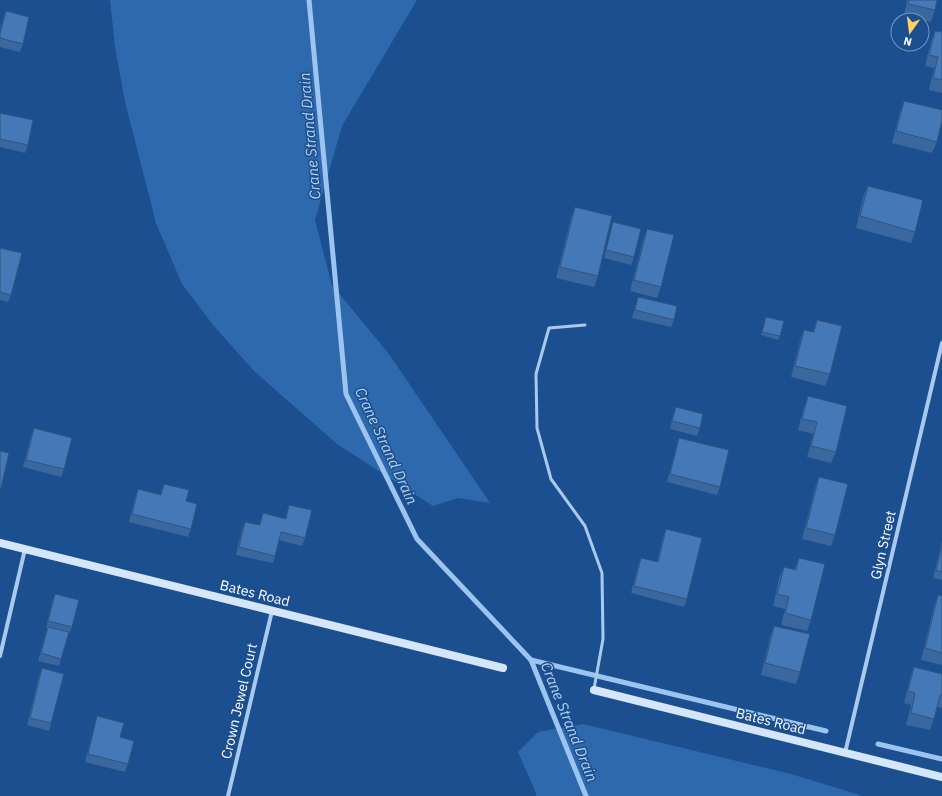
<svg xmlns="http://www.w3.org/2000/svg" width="942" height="796" font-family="'IBM Plex Sans',sans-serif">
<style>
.green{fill:#2e69ad}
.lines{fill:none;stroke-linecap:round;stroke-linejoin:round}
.stream{stroke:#9cc4f0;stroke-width:5}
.lane{stroke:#a9c9ee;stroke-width:3}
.street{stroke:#a9c9ee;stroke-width:4}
.secondary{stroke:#d6e6fa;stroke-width:8}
.wall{fill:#3a679d}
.building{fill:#4478b7;stroke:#305480}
.labels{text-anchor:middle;stroke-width:3;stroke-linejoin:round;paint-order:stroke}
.street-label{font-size:14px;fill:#fff;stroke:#1b4f8f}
.water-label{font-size:15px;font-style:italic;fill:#b5d3f5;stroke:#1b4f8f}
</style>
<rect width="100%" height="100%" fill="#1b4f8f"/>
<g class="green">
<polygon points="110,0 417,0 342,126 315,220 332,285 389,354 490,503 458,498 433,506 337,444 254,371 213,325 182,284 156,223 125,102 115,47"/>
<polygon points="583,724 791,774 860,795 860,796 536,796 536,793 518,752 538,732"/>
</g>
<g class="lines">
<g class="stream">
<polyline points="309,0 346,394 417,539 531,660 586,796"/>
<polyline points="531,660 826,731"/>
<polyline points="878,744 942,759"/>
</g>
<polyline class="lane" points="585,325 549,328 536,374 537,428 551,479 585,526 602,573 603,639 594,689"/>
<g class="street">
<polyline points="0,656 25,549"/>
<polyline points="845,753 942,343"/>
<polyline points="228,796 272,611"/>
</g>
<g class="secondary">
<polyline points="0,543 503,668"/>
<polyline points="594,690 942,777"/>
</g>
</g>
<g class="wall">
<polygon points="907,0 937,0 935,10 931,22 904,15"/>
<polygon points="6,11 23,44 20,52 0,47 0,30 3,19"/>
<polygon points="935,31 942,32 942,93 929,90 934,68 925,66 931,42"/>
<polygon points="904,101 937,142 932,153 892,143 900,112"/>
<polygon points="0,113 28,145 25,153 0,147"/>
<polygon points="868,186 915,232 911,243 856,228 863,197"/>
<polygon points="575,207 598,276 594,287 556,278 571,218"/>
<polygon points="613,222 634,257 631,265 604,258"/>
<polygon points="647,229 661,287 657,298 630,291 643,240"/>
<polygon points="0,248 11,295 8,302 0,300"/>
<polygon points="638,297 674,320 671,327 632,318"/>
<polygon points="766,317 780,336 778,340 761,335"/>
<polygon points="817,320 830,374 825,386 791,377 800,341 804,330 813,332"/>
<polygon points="808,396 836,452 831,463 807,457 813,434 798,430 804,407"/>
<polygon points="676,407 700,428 697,436 670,429 673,415"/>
<polygon points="34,428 64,469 61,477 23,467 31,436"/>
<polygon points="679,438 720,487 717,495 667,482 677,445"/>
<polygon points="819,477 835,535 831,546 802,539 815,488"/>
<polygon points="164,484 186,501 191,529 188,537 129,522 135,497 138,489 160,495"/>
<polygon points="289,505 305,538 302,546 279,540 275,556 273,563 236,555 242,529 245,522 259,525 263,513 285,519"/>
<polygon points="666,529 687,599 684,607 631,593 638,566 641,558 657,562 663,537"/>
<polygon points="942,541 942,580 933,578"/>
<polygon points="799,558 811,620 807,631 781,625 785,609 773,606 779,578 784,567 794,570"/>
<polygon points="55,594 72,627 69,634 68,634 61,659 59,666 38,661 47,629 46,628 52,602"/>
<polygon points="938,595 942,596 942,665 921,660 934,606"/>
<polygon points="774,626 800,672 796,684 761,675 770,637"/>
<polygon points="914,667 942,674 942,708 937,707 934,719 930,730 906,725 911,705 904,703 910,678"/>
<polygon points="42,668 51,723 49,731 27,725 39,676"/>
<polygon points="97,716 120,737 128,764 125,772 85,762 95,724"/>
</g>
<g class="building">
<polygon points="909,0 937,0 935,10 908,4"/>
<polygon points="6,11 29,17 23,44 0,38 0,34"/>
<polygon points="935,31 942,32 942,80 933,78 938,57 929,55"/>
<polygon points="904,101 942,110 942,120 937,142 896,131"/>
<polygon points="0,113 33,120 28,145 0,139"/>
<polygon points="868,186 923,200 915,232 860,216"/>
<polygon points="575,207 612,216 598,276 560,267"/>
<polygon points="613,222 641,229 634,257 606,250"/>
<polygon points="647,229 674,235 661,287 634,280"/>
<polygon points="0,248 22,253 11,295 0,292"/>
<polygon points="638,297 677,306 674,320 635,310"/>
<polygon points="766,317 784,321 780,336 762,332"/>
<polygon points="817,320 842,326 830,374 795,366 804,330 814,332"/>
<polygon points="808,396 847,406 836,452 811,446 817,422 802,419"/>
<polygon points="676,407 703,414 700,428 672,421"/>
<polygon points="34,428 72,438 64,469 26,460"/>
<polygon points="679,438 729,450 720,487 670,474"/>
<polygon points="0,451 9,453 1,488 0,487"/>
<polygon points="819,477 848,484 835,535 806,528"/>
<polygon points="164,484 189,490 186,501 197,504 191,529 132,514 138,489 161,495"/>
<polygon points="289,505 312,510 305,538 281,532 275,556 239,547 245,522 260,525 263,513 286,519"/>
<polygon points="666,529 702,538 687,599 634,586 641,558 658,562"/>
<polygon points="942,545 942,572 936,570"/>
<polygon points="799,558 825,564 811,620 785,613 789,597 777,594 784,567 796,570"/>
<polygon points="55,594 79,600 72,627 48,621"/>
<polygon points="938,595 942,596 942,653 925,648"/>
<polygon points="774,626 810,634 800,672 765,663"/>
<polygon points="48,627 69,632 61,659 41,653"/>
<polygon points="914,667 942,674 942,695 940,695 934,719 911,713 915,693 908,691"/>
<polygon points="42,668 64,674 51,723 30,718"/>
<polygon points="97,716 124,723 120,737 134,741 128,764 88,754"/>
</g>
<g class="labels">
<g class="street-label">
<text transform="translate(883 545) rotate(-77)" y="5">Glyn Street</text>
<text transform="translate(255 593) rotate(14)" y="5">Bates Road</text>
<text transform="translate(239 701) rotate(-77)" y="5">Crown Jewel Court</text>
<text transform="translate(771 721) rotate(14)" y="5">Bates Road</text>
</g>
<g class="water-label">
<text transform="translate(310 136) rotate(-95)" y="5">Crane Strand Drain</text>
<text transform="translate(386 446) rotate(65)" y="5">Crane Strand Drain</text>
<text transform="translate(569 722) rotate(68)" y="5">Crane Strand Drain</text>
</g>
</g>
<g transform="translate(910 32) rotate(194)"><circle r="19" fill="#1b4f8f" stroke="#7695bc"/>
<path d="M0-3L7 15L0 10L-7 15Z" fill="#ffd166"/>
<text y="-6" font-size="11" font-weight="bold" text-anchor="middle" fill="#ffffff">N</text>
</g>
</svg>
